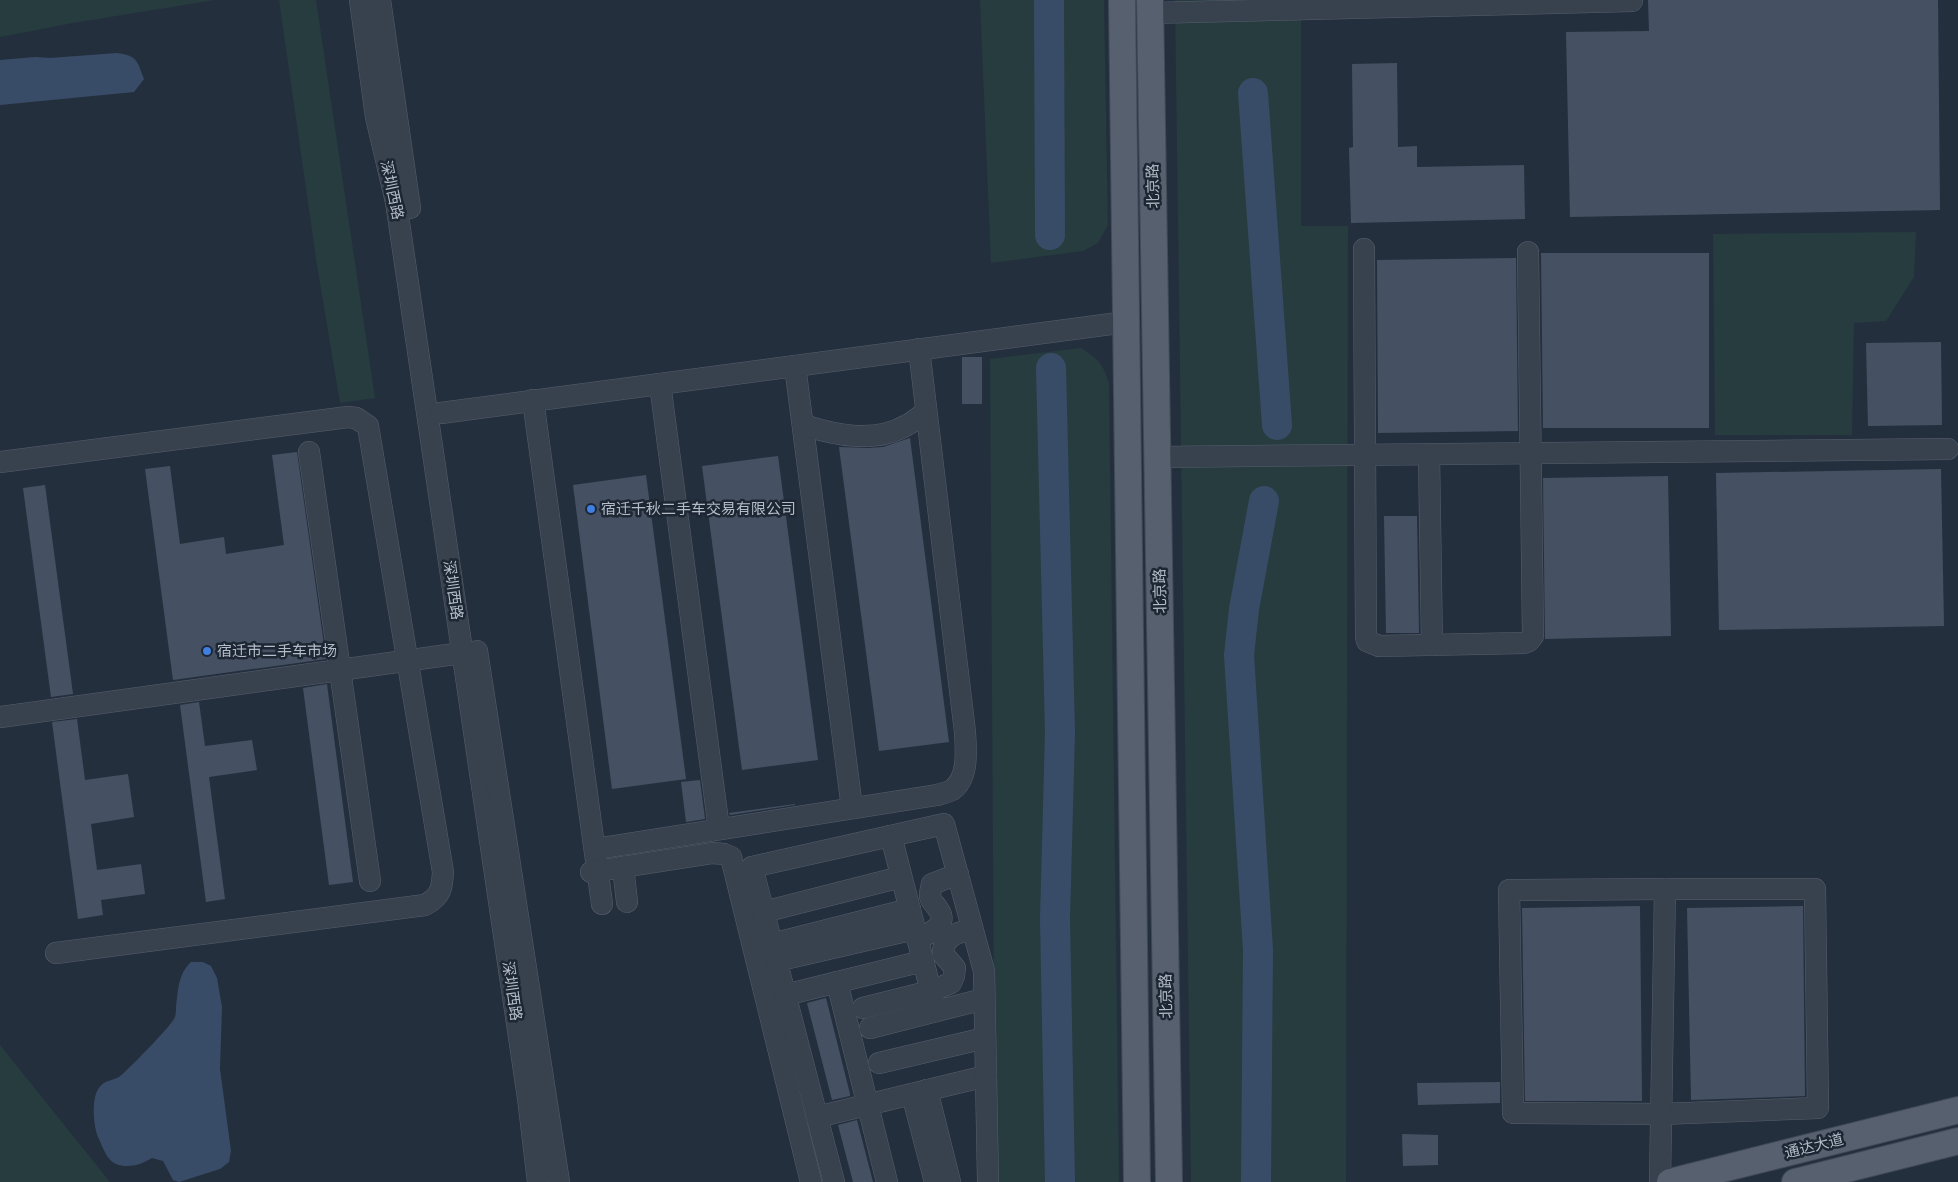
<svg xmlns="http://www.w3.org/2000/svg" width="1958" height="1182" font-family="'Space Grotesk','Noto Sans SC',sans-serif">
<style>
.green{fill:#263c3f}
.water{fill:#394c67}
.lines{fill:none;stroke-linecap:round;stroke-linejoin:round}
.river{stroke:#394c67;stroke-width:30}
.building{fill:#455162}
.minor-casing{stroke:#565f6c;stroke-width:22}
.major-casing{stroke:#414a57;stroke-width:28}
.minor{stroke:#38414e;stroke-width:21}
.major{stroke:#56606e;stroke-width:26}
.shop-dot{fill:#3f7fe0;stroke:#1d2633;stroke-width:2}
.labels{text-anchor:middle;stroke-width:5;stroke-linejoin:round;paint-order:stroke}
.street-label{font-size:15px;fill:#b4bcc9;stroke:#1d2633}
.poi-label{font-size:15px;fill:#b4bcc9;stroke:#1d2633;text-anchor:start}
</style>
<rect width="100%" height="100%" fill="#242f3e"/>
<g class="green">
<polygon points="0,0 215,0 73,23 0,37"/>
<polygon points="279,0 316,0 375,398 340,403 317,265"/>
<polygon points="980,0 1104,0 1108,225 1098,243 1083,251 991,263"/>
<polygon points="1175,0 1301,0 1301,226 1348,226 1346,1182 1191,1182"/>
<polygon points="1916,232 1914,277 1886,321 1854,323 1852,435 1715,435 1713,234"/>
<path d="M1081,348c19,12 22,16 28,36l10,798h-124l-5,-823z"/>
<polygon points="0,1045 110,1182 0,1182"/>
</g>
<g class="water">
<path d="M117,53c21,3 20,8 27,26l-10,13 -134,13v-45l35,-3 15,1z"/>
<path d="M191,962h12l8,4 6,12 5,29 -2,62 11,82 -2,11 -9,7 -41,13 -6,-2 -10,-19 -11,-3c-10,6 -23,11 -36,6 -9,-4 -13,-16 -17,-25 -6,-11 -8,-41 0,-51 5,-8 13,-7 20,-11 8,-6 50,-49 55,-58 2,-3 2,-8 2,-11 2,-17 2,-34 15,-46z"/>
</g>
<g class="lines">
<g class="river">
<polyline points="1049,0 1050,235"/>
<polyline points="1253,93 1277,425"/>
<polyline points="1051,368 1060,732 1055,919 1060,1182"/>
<polyline points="1256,1182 1258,950 1239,655 1244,609 1264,501"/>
</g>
</g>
<g class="building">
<polygon points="1648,0 1938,0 1940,210 1570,217 1566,32 1649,31"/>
<polygon points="1397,63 1398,147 1417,146 1417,167 1524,165 1525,219 1351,223 1349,148 1353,147 1352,64"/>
<polygon points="1541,253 1709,253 1709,428 1543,428"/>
<polygon points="1516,258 1518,431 1378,433 1377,260"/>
<polygon points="1941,342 1942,425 1868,426 1866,343"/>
<rect x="962" y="357" width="20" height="47"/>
<polygon points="910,438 949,742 879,751 839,447 868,448 883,447"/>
<polygon points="297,452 326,659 173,680 145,469 170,466 180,544 224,537 226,554 284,545 272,455"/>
<polygon points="778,456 818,760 742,770 702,466"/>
<polygon points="1941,469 1944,626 1719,630 1716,473"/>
<polygon points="646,475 686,779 612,789 573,485"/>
<polygon points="1668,476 1671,636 1545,639 1543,478"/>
<polygon points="45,485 73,694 51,697 23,488"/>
<polygon points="1384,516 1417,516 1419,633 1386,633"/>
<polygon points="327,684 353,882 329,885 303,688"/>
<polygon points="199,702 205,746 252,740 257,770 209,777 225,899 206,902 180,705"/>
<polygon points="77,719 85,780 128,774 134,817 91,824 97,870 141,864 145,894 101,900 103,915 78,919 52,722"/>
<polygon points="700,780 705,819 686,822 681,782"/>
<polygon points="795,804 795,805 730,815 729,813"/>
<polygon points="1640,906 1642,1101 1525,1101 1522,908"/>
<polygon points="1803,906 1805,1096 1691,1100 1687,908"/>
<polygon points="826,998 850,1094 850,1096 832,1100 807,1003"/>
<polygon points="1500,1082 1500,1103 1418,1105 1417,1083"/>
<polygon points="857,1120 873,1182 853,1182 838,1125"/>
<polygon points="1402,1134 1438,1135 1438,1165 1403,1166"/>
</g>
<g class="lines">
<g class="minor-casing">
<g id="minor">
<polyline points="360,0 376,117 396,202 528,1098 538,1182"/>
<polyline points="380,0 410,208"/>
<polyline points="1151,13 1632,1"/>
<polyline points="1364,249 1366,637 1367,641 1379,646 1524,643 1529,641 1533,636 1528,252"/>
<polyline points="795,366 852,808"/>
<polyline points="660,384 719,829"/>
<polyline points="533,400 602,904"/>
<polyline points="441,413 1126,322"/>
<path d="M803,425c32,10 72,19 104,0 6,-3 13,-9 19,-13"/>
<polyline points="309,452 370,881"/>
<polyline points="1429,454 1432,645"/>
<polyline points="1158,457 1948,449"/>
<path d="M0,462l348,-45 8,1 12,8 75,446c-1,17 -2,24 -18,33l-369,48"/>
<polyline points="477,651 559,1182"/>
<polyline points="0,717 462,653"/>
<polyline points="891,836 936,1011"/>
<path d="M595,849l342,-54c4,-1 11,-3 15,-5 17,-12 14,-40 13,-58l-46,-383"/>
<polyline points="623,867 627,902"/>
<polyline points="591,872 713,853 724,854 731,857 811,1182"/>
<polygon points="1665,889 1815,889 1818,1108 1661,1114 1513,1113 1509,890"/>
<polyline points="763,912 901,877"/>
<path d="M917,939c12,-5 33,-14 21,-30 -3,-5 -7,-7 -8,-13 0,-4 1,-8 2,-12l26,-10"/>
<polyline points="772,944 910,909"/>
<polyline points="776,961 915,929"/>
<polyline points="837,982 887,1182"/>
<polyline points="785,995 923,961"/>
<path d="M863,1008l68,-17 20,-8 3,-7 1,-8 -12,-14c0,-18 14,-21 29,-25"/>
<polyline points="870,1028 984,999"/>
<polyline points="879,1063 985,1038"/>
<polyline points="927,1090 950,1182"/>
<polyline points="912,1094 935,1182"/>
<polyline points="817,1117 986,1076"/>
<polyline points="834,1182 752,867 944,824 984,971 988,1182"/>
<polyline points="1660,1182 1665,889"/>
</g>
</g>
<g class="major-casing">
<g id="major">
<polyline points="1122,0 1137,1182"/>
<polyline points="1150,0 1169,1182"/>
<polyline points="1670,1182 1958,1110"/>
<polyline points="1795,1182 1958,1141"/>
</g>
</g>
<use href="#minor" class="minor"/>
<use href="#major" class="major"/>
</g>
<g class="shop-dot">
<circle cx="591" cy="509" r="5"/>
<circle cx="207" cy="651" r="5"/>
</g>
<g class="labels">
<g class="street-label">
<text transform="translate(1153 186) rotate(-91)" y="5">北京路</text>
<text transform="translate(392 190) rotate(78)" y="5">深圳西路</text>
<text transform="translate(453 590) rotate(82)" y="5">深圳西路</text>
<text transform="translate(1160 591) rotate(-91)" y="5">北京路</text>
<text transform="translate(512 991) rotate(82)" y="5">深圳西路</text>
<text transform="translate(1166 996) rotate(-91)" y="5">北京路</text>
<text transform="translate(1814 1146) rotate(-14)" y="5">通达大道</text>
</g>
<g class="poi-label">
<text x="601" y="514">宿迁千秋二手车交易有限公司</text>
<text x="217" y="656">宿迁市二手车市场</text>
</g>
</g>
</svg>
